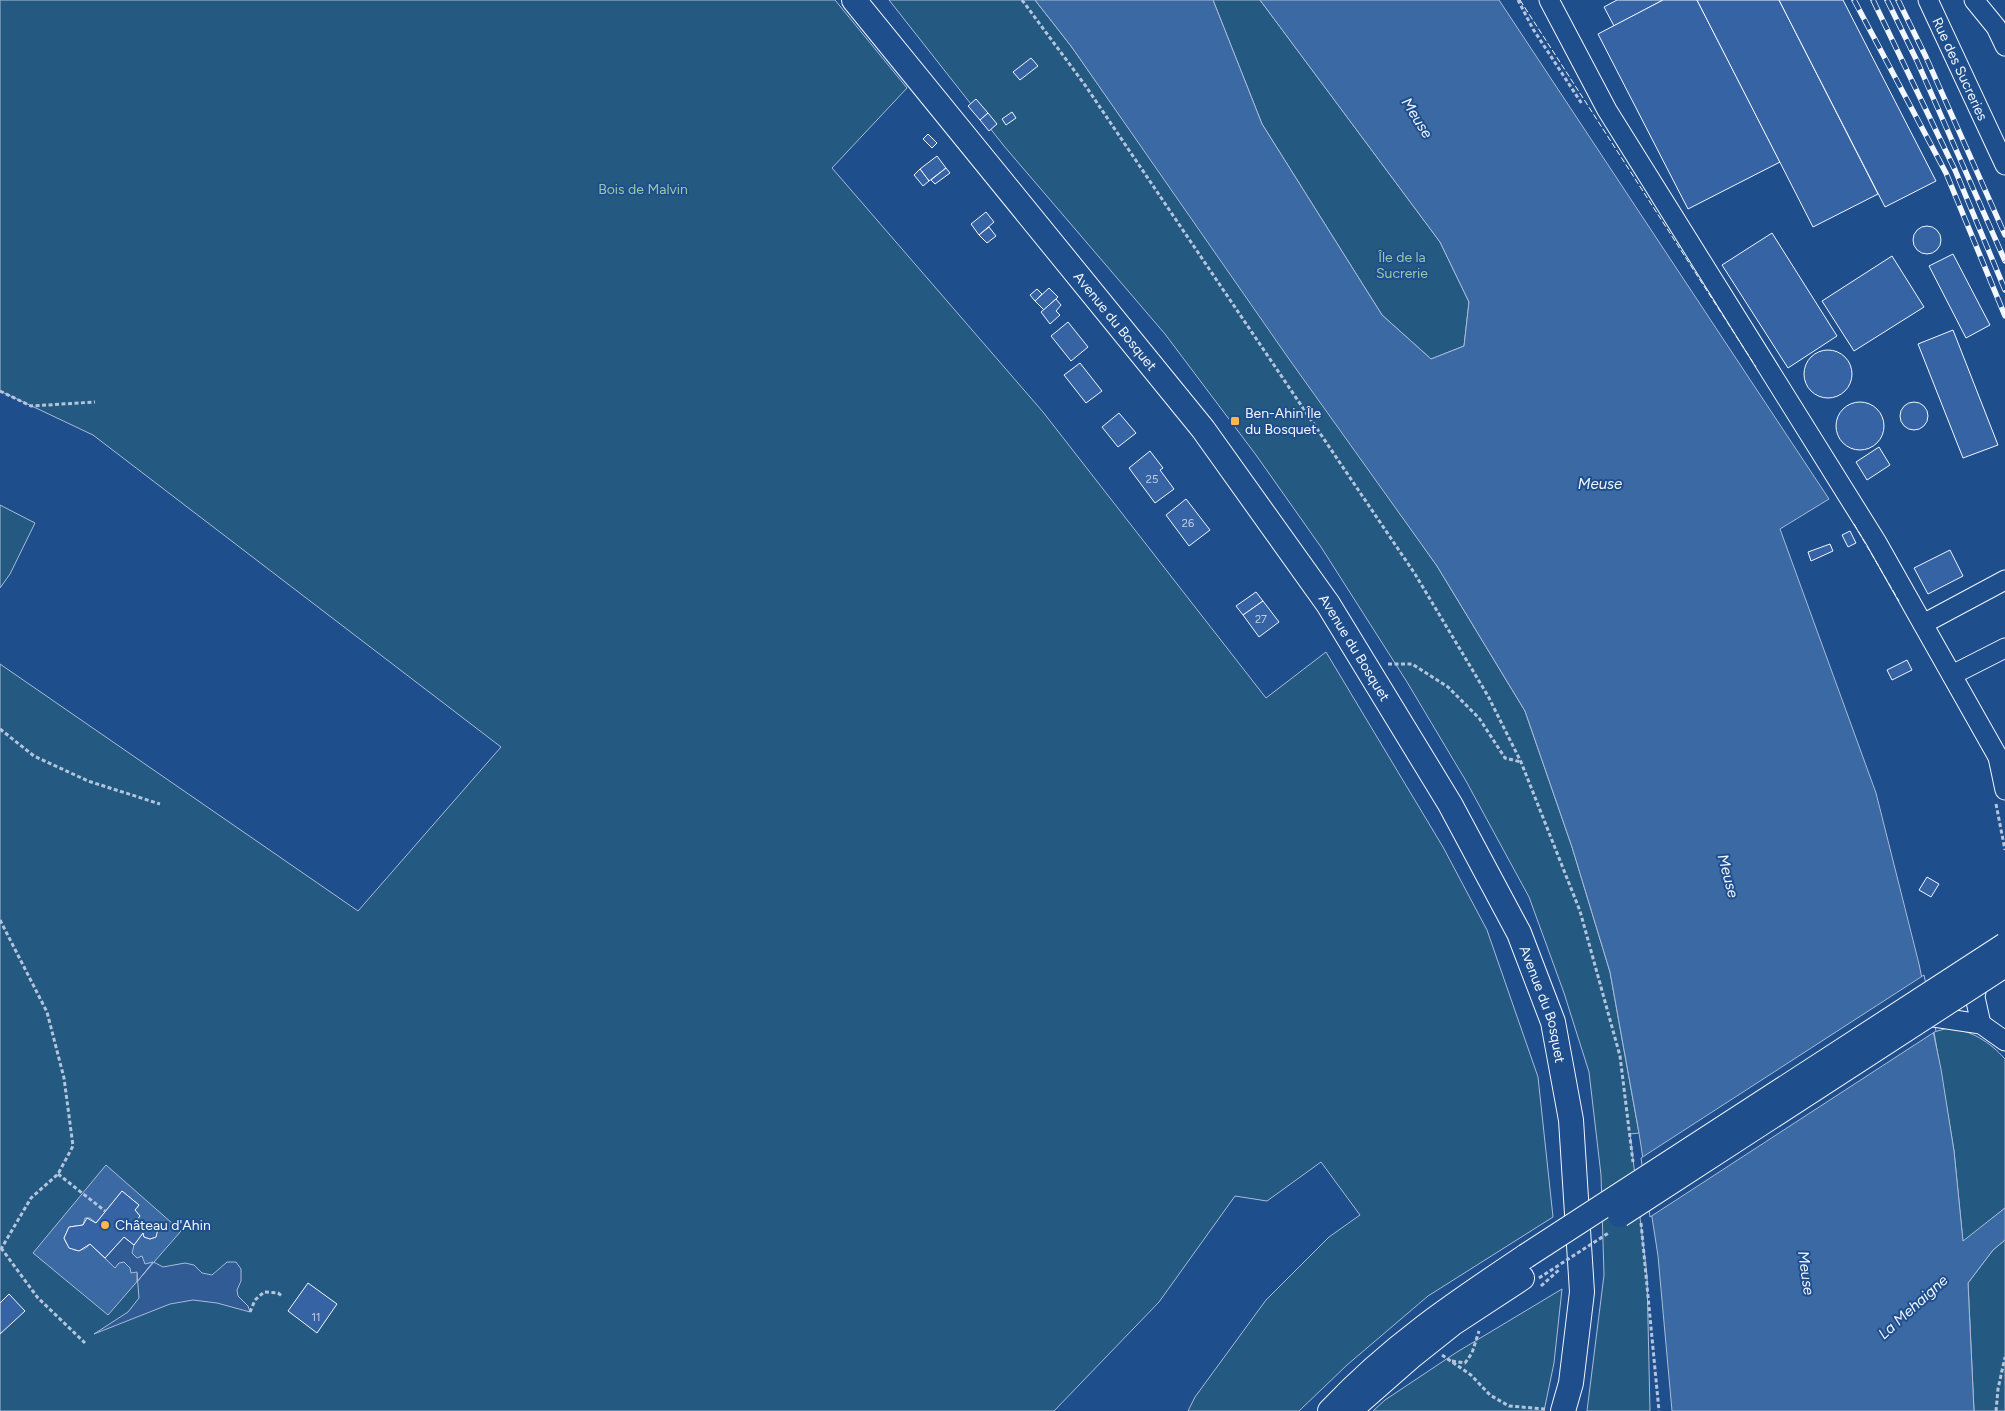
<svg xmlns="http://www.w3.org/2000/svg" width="2005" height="1411" font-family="Figtree,sans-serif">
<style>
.green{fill:#245a82;stroke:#a8bbd7}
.parking{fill:#305b95;stroke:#a8bbd7}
.water{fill:#3b69a3;stroke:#a8bbd7;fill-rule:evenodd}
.pier{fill:#1f4e8c;stroke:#a8bbd7}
.building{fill:#3563a3;stroke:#f2f6ff}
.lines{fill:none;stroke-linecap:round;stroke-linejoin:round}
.minor-casing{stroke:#f2f6ff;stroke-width:21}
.major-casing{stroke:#f2f6ff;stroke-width:26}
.path{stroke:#b3c4dc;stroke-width:3;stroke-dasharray:4 2.5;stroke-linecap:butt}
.minor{stroke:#1f4e8c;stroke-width:19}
.major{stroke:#1f4e8c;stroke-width:24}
.rail-casing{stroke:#f2f6ff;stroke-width:5.5}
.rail{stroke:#1f4e8c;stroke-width:4;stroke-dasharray:11;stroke-linecap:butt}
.major-bridge-casing{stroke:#f2f6ff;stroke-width:26;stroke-linecap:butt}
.path-bridge{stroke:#b3c4dc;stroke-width:3;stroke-dasharray:4 2.5;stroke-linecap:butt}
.major-bridge{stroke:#1f4e8c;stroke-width:24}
.fence{stroke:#f2f6ff;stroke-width:1;stroke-dasharray:6 2.5;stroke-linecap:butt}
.poi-dot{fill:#ffb74d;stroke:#1f4e8c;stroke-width:2}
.labels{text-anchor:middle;stroke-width:4;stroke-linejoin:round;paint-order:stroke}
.number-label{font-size:11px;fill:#c3d1e8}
.street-label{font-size:14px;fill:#f2f6ff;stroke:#1f4e8c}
.park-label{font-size:14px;fill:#97c8a6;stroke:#1f4e8c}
.poi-label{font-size:14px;fill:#f2f6ff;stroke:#1f4e8c;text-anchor:start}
.water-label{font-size:15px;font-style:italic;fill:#f2f6ff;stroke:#1f4e8c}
</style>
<rect width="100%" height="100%" fill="#1f4e8c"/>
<g class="green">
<polygon points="0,0 835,0 907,88 832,168 1043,412 1266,698 1326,652 1443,847 1487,930 1538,1077 1553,1217 1428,1296 1347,1365 1299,1411 1188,1411 1195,1397 1266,1300 1329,1237 1360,1215 1321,1162 1267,1201 1235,1196 1159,1302 1054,1411 0,1411 0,664 358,911 501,747 93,435 0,391"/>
<polygon points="889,0 1035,0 1071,46 1437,566 1525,711 1572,847 1610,972 1639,1133 1630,1134 1647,1276 1650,1411 1587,1411 1604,1275 1601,1175 1589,1072 1564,993 1529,897 1466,781 1407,682 1321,547 1256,455 1165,334 1004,146"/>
<polygon points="1213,0 1260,0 1440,242 1469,302 1464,346 1431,359 1382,315 1262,124"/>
<polygon points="0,505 35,523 10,574 0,588"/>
<path d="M1948,1028c23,2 42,14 57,31v149l-42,34 -9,-91 -20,-119z"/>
<polygon points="2005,1240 2005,1411 1974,1411 1968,1283 1993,1250"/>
<polygon points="1562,1289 1554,1363 1544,1411 1373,1411 1385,1400 1457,1352"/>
</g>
<polygon class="parking" points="124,1237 135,1246 142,1256 163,1267 185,1263 194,1265 202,1273 212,1275 227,1262 236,1262 241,1269 241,1281 237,1290 238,1296 248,1306 250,1312 217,1303 193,1300 170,1304 94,1334 128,1312 139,1298 137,1273 133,1275 119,1263 115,1269 105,1258"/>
<g class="water">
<polygon points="1035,0 1213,0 1262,124 1382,315 1431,359 1464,346 1469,302 1440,242 1260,0 1499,0 1829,499 1780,529 1876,793 1919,964 1941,1069 1954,1151 1963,1241 2005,1208 2005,1240 1993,1250 1968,1283 1974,1411 1672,1411 1658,1256 1639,1133 1610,972 1572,847 1525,711 1437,566 1289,359 1071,46"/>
<path d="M106,1165l75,66 -73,84 -75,-62zM122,1191l17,14 -4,5 5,6 -6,7 8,6 7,-6 6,1 1,13 -6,2 -6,-2 -1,-4 -9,12 -2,8 5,5 5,-2 3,8 8,-2 -16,20v-10l-6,1 -1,-5 -6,-6 -5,1 -4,5 -25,-24c-9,11 -22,7 -26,-6l5,-11 14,-2 2,-7h5l6,5z"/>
</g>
<polygon class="pier" points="1924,975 1936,1031 1650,1217 1641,1158"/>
<g class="building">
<polygon points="1617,0 1663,0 1614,26 1604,7"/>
<polygon points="1663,0 1697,0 1780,162 1688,209 1598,34"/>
<polygon points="1697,0 1779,0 1878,194 1813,227"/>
<polygon points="1779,0 1843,0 1936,181 1885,207"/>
<polygon points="1031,58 1038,66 1020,80 1013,72"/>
<polygon points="976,99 988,113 980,120 968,106"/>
<polygon points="1012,112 1016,118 1006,125 1002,119"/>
<polygon points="988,113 997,124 989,131 980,120"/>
<polygon points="928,134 937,143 932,148 923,139"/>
<polygon points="937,156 946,168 929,181 920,169"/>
<polygon points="946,168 950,173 935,184 931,180"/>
<polygon points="920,169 929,181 923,186 914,175"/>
<polygon points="986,212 994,222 979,235 971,224"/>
<circle cx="1927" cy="240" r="14"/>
<polygon points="989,227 996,236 987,243 979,235"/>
<polygon points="1772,233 1837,336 1788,368 1722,265"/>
<polygon points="1953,254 1990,325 1966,338 1929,266"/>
<polygon points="1892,256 1924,307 1854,351 1822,301"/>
<polygon points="1049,288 1058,297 1044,310 1035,301"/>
<polygon points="1037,289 1042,294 1035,301 1030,295"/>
<polygon points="1056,299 1061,305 1056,311 1060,315 1050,324 1041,312"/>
<polygon points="1068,322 1088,347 1071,361 1051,336"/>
<polygon points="1953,330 1998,445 1963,458 1918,344"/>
<circle cx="1828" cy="374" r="24"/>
<polygon points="1080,363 1102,391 1086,403 1064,375"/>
<circle cx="1914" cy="416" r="14"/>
<circle cx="1860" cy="426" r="24"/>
<polygon points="1119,413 1136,433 1118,447 1102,427"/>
<polygon points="1879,447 1890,465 1867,480 1856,462"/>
<polygon points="1150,451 1163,468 1160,470 1174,489 1155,503 1129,468"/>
<polygon points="1186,499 1210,530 1189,546 1166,515"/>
<polygon points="1850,531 1856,543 1848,547 1842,535"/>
<polygon points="1830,544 1833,551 1811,561 1808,552"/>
<polygon points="1950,550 1963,576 1928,594 1914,568"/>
<polygon points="1256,592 1263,601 1243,615 1236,606"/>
<polygon points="1263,601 1279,622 1259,637 1243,615"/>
<polygon points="1907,660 1912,670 1892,680 1887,670"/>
<polygon points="1927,877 1939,884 1931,897 1919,890"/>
<polygon points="122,1191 139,1205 135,1210 140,1216 134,1223 142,1229 149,1223 155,1224 158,1229 156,1237 150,1239 144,1237 143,1233 134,1245 124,1237 105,1258 90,1244 79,1251 69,1248 64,1238 69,1227 83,1225 87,1218 96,1223"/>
<polygon points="308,1283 337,1304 317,1333 288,1311"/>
<polygon points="9,1294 25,1311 0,1334 0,1303"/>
</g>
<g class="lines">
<g class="minor-casing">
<g id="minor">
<polyline points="1549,0 1607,110 1876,541 1998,757 2005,762"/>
<path id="s1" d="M1928,0l77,165"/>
<polyline points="1974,0 1996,27 2005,46"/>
<polyline points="1923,624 2005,580"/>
<polyline points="1952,675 2005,648"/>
<polyline points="1998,757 2005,790"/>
<polyline points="1979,975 1975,997 1981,1024"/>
<polyline points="1927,1016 1981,1024 2005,1041"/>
</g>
</g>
<g class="major-casing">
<g id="major">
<path id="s2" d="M854,0l349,429 125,175 122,200 69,129 34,89 18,98 11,172 -11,91 -8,28"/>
<path d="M1330,1411c60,-64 124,-107 196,-155"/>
<polyline points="1349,1411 1413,1355 1452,1324 1522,1278"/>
</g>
</g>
<g class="path">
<polyline points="1022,0 1085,85 1415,574 1488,696 1521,762 1580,911 1620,1056 1633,1162"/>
<polyline points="1518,0 1533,29 1582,104"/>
<polyline points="0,391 31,406 95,402"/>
<polyline points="1388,664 1412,664 1448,687 1479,718 1505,758 1521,762"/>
<polyline points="0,729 34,756 88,781 160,804"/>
<polyline points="1996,804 2005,850"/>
<polyline points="0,920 47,1012 64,1078 73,1146 58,1174 31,1198 1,1249"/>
<polyline points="58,1174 105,1211"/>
<polyline points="1641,1223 1659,1411"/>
<polyline points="1,1248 38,1298 85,1343"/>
<polyline points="1541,1286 1560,1269"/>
<polyline points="250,1312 255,1300 264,1292 278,1293 283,1297"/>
<polyline points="1442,1355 1471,1375 1490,1395 1509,1406 1545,1409"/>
<polyline points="1452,1361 1465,1363 1472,1353 1479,1331"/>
<polyline points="1996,1411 1998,1389 2005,1357"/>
</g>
<use href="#minor" class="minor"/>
<use href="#major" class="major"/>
<g class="rail-casing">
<g id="rail">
<polyline points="1854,0 1946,173 2005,316"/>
<polyline points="1873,0 1955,170 2005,290"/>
<polyline points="1887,0 1917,61 2005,261"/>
<polyline points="1898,0 1926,57 2005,235"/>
</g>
</g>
<use href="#rail" class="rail"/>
<g class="major-bridge-casing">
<g id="major-bridge">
<polyline points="1620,1215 2005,965"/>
<polyline points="1526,1256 2005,945"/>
</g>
</g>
<polyline class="path-bridge" points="1539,1278 1610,1232"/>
<use href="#major-bridge" class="major-bridge"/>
<g class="fence">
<polyline points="1520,0 1756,367"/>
<polyline points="1854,524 1899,601"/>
</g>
</g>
<g class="poi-dot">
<rect x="1230" y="416" width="10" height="10" rx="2.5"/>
<circle cx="105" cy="1225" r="5"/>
</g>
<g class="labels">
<g class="number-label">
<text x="1152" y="483">25</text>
<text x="1188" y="527">26</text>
<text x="1261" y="623">27</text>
<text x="316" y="1321">11</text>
</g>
<g class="street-label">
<text dy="5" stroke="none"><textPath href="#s1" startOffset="76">Rue des Sucreries</textPath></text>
<text dy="5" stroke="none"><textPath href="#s2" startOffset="414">Avenue du Bosquet</textPath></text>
<text dy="5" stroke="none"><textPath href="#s2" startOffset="819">Avenue du Bosquet</textPath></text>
<text dy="5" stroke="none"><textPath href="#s2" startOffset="1224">Avenue du Bosquet</textPath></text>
</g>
<g class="park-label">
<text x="643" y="194">Bois de Malvin</text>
<text x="1402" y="262">Île de la<tspan x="1402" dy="16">Sucrerie</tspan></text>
</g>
<g class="poi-label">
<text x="1245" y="418">Ben-Ahin Île<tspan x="1245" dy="16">du Bosquet</tspan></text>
<text x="115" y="1230">Château d'Ahin</text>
</g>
<g class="water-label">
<text transform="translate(1417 118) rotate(58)" y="5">Meuse</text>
<text x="1600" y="489">Meuse</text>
<text transform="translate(1728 876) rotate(75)" y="5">Meuse</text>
<text transform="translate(1806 1273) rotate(82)" y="5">Meuse</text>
<text transform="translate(1913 1307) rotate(-42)" y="5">La Mehaigne</text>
</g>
</g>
</svg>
